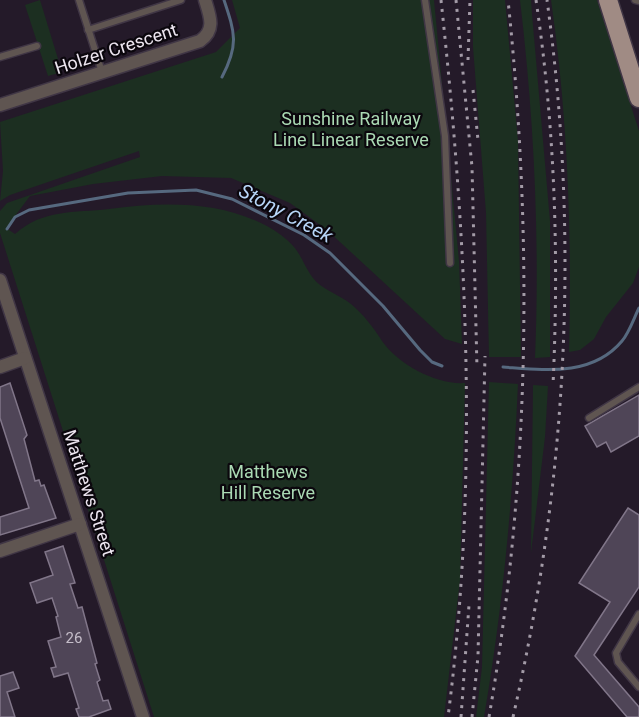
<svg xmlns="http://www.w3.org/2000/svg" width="639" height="717" font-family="Roboto,sans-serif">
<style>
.green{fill:#1c2f21}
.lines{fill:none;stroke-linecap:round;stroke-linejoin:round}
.stream{stroke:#56697f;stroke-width:3}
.building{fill:#4f4557;stroke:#817689;stroke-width:1.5}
.lane-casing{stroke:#403645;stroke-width:9}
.street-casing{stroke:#403645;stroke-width:15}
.primary-casing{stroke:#403645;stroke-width:21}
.lane{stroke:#5f5551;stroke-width:6}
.street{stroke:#5f5551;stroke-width:12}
.primary{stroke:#a08b84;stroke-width:18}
.rail{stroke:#a39ba7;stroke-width:3;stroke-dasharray:3 6;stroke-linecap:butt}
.labels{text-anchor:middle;stroke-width:4.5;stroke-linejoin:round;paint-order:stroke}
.number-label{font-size:15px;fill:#c5bdc9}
.street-label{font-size:18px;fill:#ece5ef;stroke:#0b070d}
.park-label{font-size:18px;fill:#aad9b3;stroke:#0b070d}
.water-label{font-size:20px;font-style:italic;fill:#b7d5f7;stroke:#0b070d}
</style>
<rect width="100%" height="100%" fill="#241a29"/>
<g class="green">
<polygon points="40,0 62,72 48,76 25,5"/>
<path d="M232,0h202l25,261 3,83 -17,-5 -118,-109 -37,-27 -59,-25 -69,-2 -69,8 -63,12 -24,32 9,6c28,-25 59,-21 94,-25 57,-8 123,-9 172,26 21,16 19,25 32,43 8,11 27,17 38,26 13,11 22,23 31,37 17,24 55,44 83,42l-5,197 -16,137h-290l-154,-484v-22l7,-8 133,-46 -1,-6 -129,44 -10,6 3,-30 -3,-49 216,-70 24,-24z"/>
<polygon points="473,0 505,0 518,141 521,357 489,357 486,213 473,47"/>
<path d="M520,0h11l1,14 18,207v136l-15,1c5,-118 -1,-240 -15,-358z"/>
<path d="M551,0h46l42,131v136l-6,16 -27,34 -12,22 -14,11 -11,2c3,-117 -1,-235 -18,-352z"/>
<path d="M489,382l29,2c-5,112 -15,223 -34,333h-8l6,-50z"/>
<polygon points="533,385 548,386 545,437 531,553"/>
</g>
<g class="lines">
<g class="stream">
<path d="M222,77c17,-32 13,-44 2,-77"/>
<polyline points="7,229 15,217 29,210 128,193 196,190 232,199 304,235 330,253 383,306 420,350 432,362 442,366"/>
<path d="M503,367c41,3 89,10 119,-26 7,-8 12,-23 17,-33"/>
</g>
</g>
<g class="building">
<polygon points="10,383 27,435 24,439 35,481 39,480 41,486 44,485 56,518 0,535 0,517 29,508 0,418 0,387"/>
<polygon points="639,395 639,436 611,452 606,442 597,447 585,426"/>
<polygon points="628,508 639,515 639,587 594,655 639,707 639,717 627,717 575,656 610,602 579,583"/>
<polygon points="63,546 75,583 70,584 78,608 82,607 97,663 95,664 100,680 97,682 103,701 108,700 111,709 89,717 79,717 76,709 79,708 68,673 54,677 51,668 56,667 48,641 61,637 56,617 58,616 52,598 37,603 30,583 53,575 45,552"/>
<polygon points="13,672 19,688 7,692 15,717 0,717 0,676"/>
</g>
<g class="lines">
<g class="lane-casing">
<g id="lane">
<polyline points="79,0 102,72"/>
<polyline points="425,0 445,136 450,263"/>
<polyline points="635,0 639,1"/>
<polyline points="88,30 181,0"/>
<polyline points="0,57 37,46"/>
<polyline points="589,418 639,387"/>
<polyline points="639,614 616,653 618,662 639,687"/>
</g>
</g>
<g class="street-casing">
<g id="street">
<path d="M0,105l200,-64c16,-11 10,-25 5,-41"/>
<polyline points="0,280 143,717"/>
<polyline points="0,367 25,358"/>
<polyline points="0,551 80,524"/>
</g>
</g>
<g class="primary-casing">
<polyline id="primary" points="608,0 639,98"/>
</g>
<use href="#lane" class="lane"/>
<use href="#street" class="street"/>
<use href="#primary" class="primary"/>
<g class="rail">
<path d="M441,0c26,240 38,477 7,717"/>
<polyline points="456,0 472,167 477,368"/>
<path d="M536,0c19,128 23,256 17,385"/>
<polyline points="468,60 470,0"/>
<polyline points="473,90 478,140"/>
<polyline points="461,717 469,605"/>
<polyline points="472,717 478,656 485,356"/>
<path d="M489,717c41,-237 44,-478 19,-717"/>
<path d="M513,717c54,-235 67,-477 34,-717"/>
</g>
</g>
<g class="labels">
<g class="number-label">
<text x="74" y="643">26</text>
</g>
<g class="street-label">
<text transform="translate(116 49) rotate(-18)" y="6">Holzer Crescent</text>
<text transform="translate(89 493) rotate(72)" y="6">Matthews Street</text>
</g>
<g class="park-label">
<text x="351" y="125">Sunshine Railway<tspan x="351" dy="21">Line Linear Reserve</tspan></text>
<text x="268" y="478">Matthews<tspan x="268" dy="21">Hill Reserve</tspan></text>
</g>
<g class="water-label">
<text transform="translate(286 213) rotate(28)" y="7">Stony Creek</text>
</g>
</g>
</svg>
